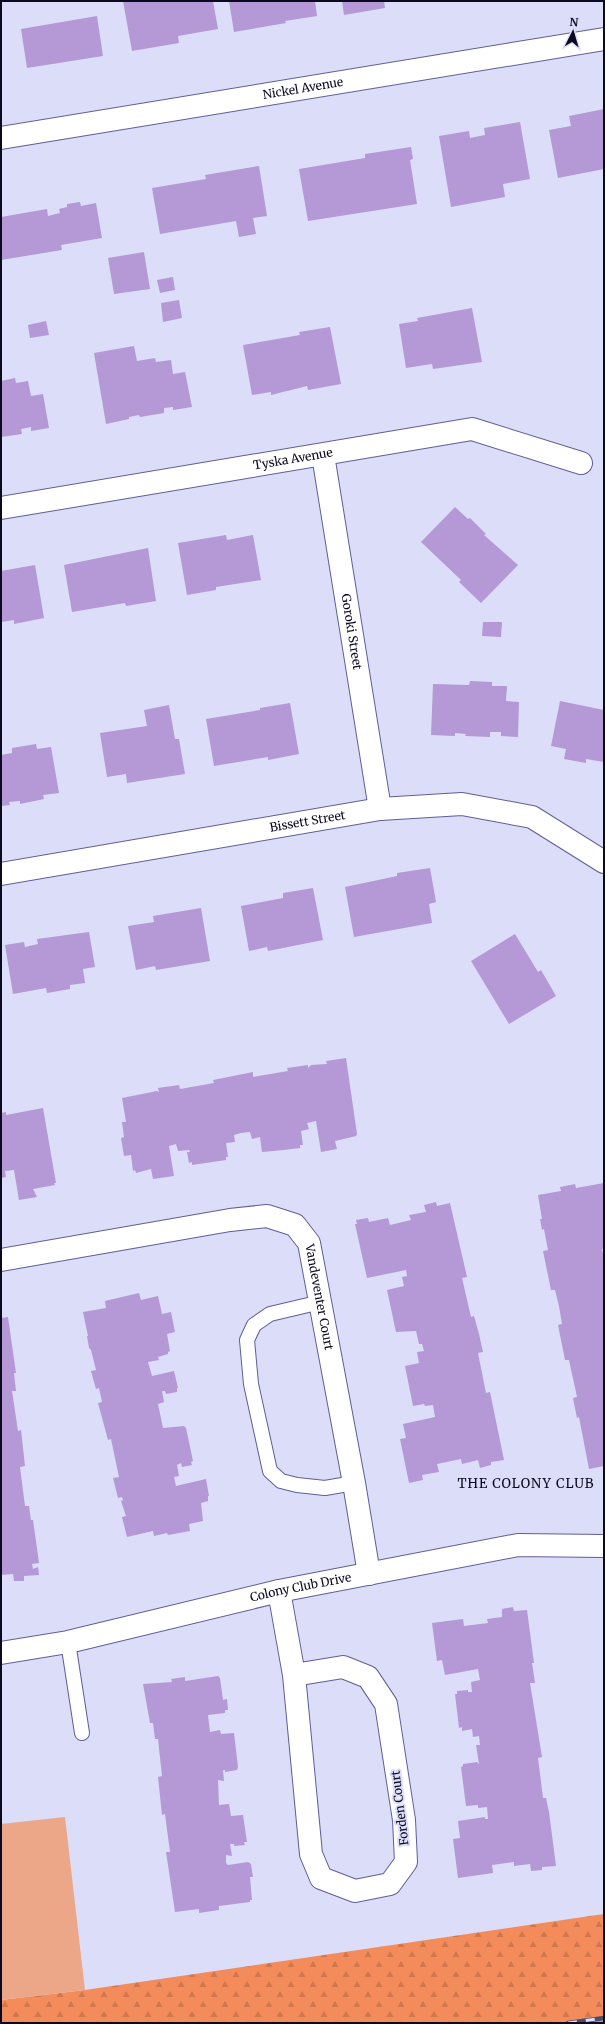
<svg xmlns="http://www.w3.org/2000/svg" width="605" height="2024" font-family="Merriweather,serif">
<style>
.forest{fill:url(#forest-firs)}
.pitch{fill:#eca788}
.building{fill:#b499d6}
.lines{fill:none;stroke-linecap:round;stroke-linejoin:round}
.service-casing{stroke:#605d98;stroke-width:16}
.minor-casing{stroke:#605d98;stroke-width:24}
.service{stroke:#fff;stroke-width:14}
.minor{stroke:#fff;stroke-width:22}
.rail-casing{stroke:#4e4d65;stroke-width:4.5}
.rail{stroke:#dcddf8;stroke-width:3;stroke-dasharray:9;stroke-linecap:butt}
.labels{text-anchor:middle;stroke-width:4;stroke-linejoin:round;paint-order:stroke}
.street-label{font-size:12px;fill:#0b091f;stroke:#dcddf8}
.neighbourhood-label{font-size:13px;letter-spacing:1px;fill:#0b091f;stroke:#dcddf8}
</style>
<defs>
<pattern id="forest-firs" width="22" height="20" patternUnits="userSpaceOnUse"><rect width="22" height="20" fill="#f48b5a"/><path d="M5 1l3.5 6h-7zM16 11l3.5 6h-7z" fill="#d0774e"/></pattern>
</defs>
<rect width="100%" height="100%" fill="#dcddf8"/>
<polygon class="forest" points="604,1914 604,2023 1,2023 1,2000 85,1990"/>
<polygon class="pitch" points="65,1817 85,1990 1,2000 1,1824"/>
<g class="building">
<polygon points="123,1 213,1 218,29 178,36 179,43 132,51"/>
<polygon points="229,1 315,1 317,16 285,21 286,23 234,32"/>
<polygon points="342,1 384,1 385,8 344,15"/>
<polygon points="97,16 103,56 27,68 21,29"/>
<polygon points="604,109 604,169 558,178 549,130 571,126 569,116"/>
<polygon points="520,122 530,179 503,184 505,197 451,207 439,136 469,131 470,138 485,135 484,128"/>
<polygon points="411,147 413,159 410,160 417,204 308,221 299,169 365,158 365,154"/>
<polygon points="259,166 267,216 253,218 256,234 239,237 236,221 160,234 152,188 206,179 205,175"/>
<polygon points="80,202 81,206 96,203 102,238 61,245 62,250 1,260 1,217 47,209 48,216 60,213 59,209 67,207 67,204"/>
<polygon points="144,252 150,289 114,294 108,258"/>
<polygon points="173,277 175,290 160,293 157,280"/>
<polygon points="179,300 182,318 163,322 161,303"/>
<polygon points="472,308 482,362 433,369 432,364 406,368 399,324 418,321 417,318"/>
<polygon points="46,321 49,335 30,338 28,325"/>
<polygon points="330,327 341,384 308,390 307,386 271,395 271,392 252,395 243,345 300,335 299,332"/>
<polygon points="134,346 137,361 155,358 156,362 171,360 173,374 185,372 192,407 173,410 173,407 164,408 164,413 140,417 139,415 129,417 129,419 106,424 94,353"/>
<polygon points="15,378 16,383 28,381 31,396 43,394 49,428 31,431 31,427 21,429 22,434 1,437 1,381"/>
<polygon points="455,507 468,519 470,518 486,534 484,535 518,565 481,603 459,582 461,580 421,542"/>
<polygon points="226,535 227,540 253,535 261,580 216,587 216,590 187,595 178,543"/>
<polygon points="148,548 156,601 126,606 125,603 72,612 64,565"/>
<polygon points="35,565 44,618 14,624 14,620 1,622 1,571"/>
<polygon points="483,622 502,622 501,637 482,636"/>
<polygon points="470,681 492,682 492,686 507,686 506,701 519,702 518,737 501,736 501,732 490,732 490,737 465,736 466,734 455,733 455,736 431,735 433,684 469,685"/>
<polygon points="560,701 604,710 604,762 586,759 586,763 564,759 566,749 551,746"/>
<polygon points="290,703 299,754 268,760 268,757 214,766 206,719 260,710 260,708"/>
<polygon points="169,705 175,739 179,739 185,774 127,783 126,774 107,777 100,733 147,726 144,710"/>
<polygon points="36,744 37,749 51,747 59,793 43,795 44,799 20,804 20,801 9,802 10,805 1,806 1,755 12,753 12,748"/>
<polygon points="430,868 436,902 429,904 432,923 354,937 345,887 397,876 397,873"/>
<polygon points="313,888 323,940 268,951 267,947 249,951 241,906 283,898 283,893"/>
<polygon points="201,908 210,961 156,970 155,966 136,970 128,926 154,922 153,916"/>
<polygon points="89,932 95,967 83,969 85,983 70,985 70,989 47,993 46,988 13,994 5,945 24,942 25,947 38,944 37,939"/>
<polygon points="515,934 538,972 541,970 556,996 509,1024 471,961"/>
<polygon points="346,1058 357,1134 356,1136 335,1141 337,1149 321,1152 316,1121 307,1123 309,1129 301,1131 303,1145 300,1145 300,1148 284,1150 262,1152 260,1137 252,1139 250,1132 241,1133 234,1135 235,1142 226,1143 228,1157 226,1157 226,1160 192,1165 192,1162 189,1163 187,1152 190,1152 189,1150 178,1151 176,1144 169,1146 174,1176 153,1179 151,1169 136,1173 135,1170 133,1171 131,1155 124,1156 121,1138 124,1137 122,1122 126,1122 122,1098 157,1091 159,1092 158,1088 179,1085 180,1089 214,1083 213,1080 253,1072 253,1077 288,1071 287,1068 308,1065 308,1068 311,1065 327,1064 326,1061"/>
<polygon points="43,1108 56,1183 54,1183 55,1185 33,1189 37,1197 19,1200 14,1170 5,1171 6,1177 1,1178 1,1113 6,1112 6,1115"/>
<polygon points="604,1183 604,1249 602,1249 604,1259 604,1466 589,1469 579,1417 577,1418 573,1398 577,1397 569,1360 565,1360 558,1325 562,1324 559,1306 555,1290 551,1290 543,1251 548,1250 544,1229 542,1230 540,1219 542,1219 538,1195 561,1191 560,1187 575,1184 576,1188"/>
<polygon points="436,1202 437,1206 450,1203 467,1277 462,1278 471,1317 474,1316 479,1334 483,1352 478,1353 486,1393 490,1392 504,1460 491,1462 491,1465 480,1468 478,1460 462,1464 461,1459 437,1464 439,1472 422,1475 423,1480 409,1483 400,1439 406,1438 403,1424 435,1417 433,1405 425,1406 424,1404 413,1406 405,1366 419,1363 417,1352 424,1351 422,1344 419,1344 416,1331 396,1332 387,1290 404,1286 402,1277 407,1276 406,1270 367,1278 355,1224 357,1224 356,1220 368,1218 369,1222 388,1218 390,1225 411,1220 409,1215 426,1212 424,1205"/>
<polygon points="139,1293 141,1300 158,1296 162,1314 171,1312 175,1332 167,1334 170,1351 168,1352 168,1354 158,1357 159,1360 148,1362 152,1376 174,1371 178,1388 177,1388 177,1392 166,1394 165,1391 162,1391 164,1402 158,1404 163,1428 184,1426 186,1428 193,1461 191,1462 192,1465 182,1467 181,1463 177,1465 179,1476 174,1477 176,1486 206,1479 209,1496 208,1496 208,1501 201,1503 203,1521 189,1524 190,1531 168,1535 167,1533 154,1536 153,1531 127,1537 122,1517 126,1516 121,1501 123,1500 122,1497 118,1498 113,1478 119,1477 111,1439 108,1440 98,1403 102,1402 99,1388 96,1389 91,1371 96,1370 91,1350 89,1348 87,1336 88,1336 83,1312 106,1308 105,1301"/>
<polygon points="8,1317 16,1373 14,1373 16,1391 12,1391 18,1431 21,1430 25,1466 20,1467 25,1506 29,1506 31,1520 33,1520 39,1563 32,1564 33,1569 38,1567 39,1575 24,1576 24,1581 14,1581 13,1574 1,1575 1,1318"/>
<polygon points="513,1607 514,1611 527,1610 534,1663 532,1663 535,1683 530,1683 542,1757 538,1758 543,1798 546,1798 549,1812 556,1866 542,1867 542,1870 531,1871 530,1864 514,1866 514,1862 492,1865 493,1873 458,1878 453,1839 460,1838 458,1821 485,1817 485,1819 488,1819 487,1807 478,1808 478,1805 466,1806 461,1767 463,1766 463,1764 477,1762 479,1764 476,1745 480,1745 479,1736 473,1737 472,1729 462,1731 462,1727 459,1728 455,1694 457,1694 457,1691 468,1690 468,1692 472,1692 471,1682 480,1680 478,1669 445,1675 442,1660 437,1661 432,1623 463,1619 464,1626 488,1623 487,1619 502,1617 502,1609"/>
<polygon points="218,1676 220,1678 223,1700 227,1699 228,1710 225,1710 225,1713 208,1715 210,1732 220,1730 221,1734 234,1733 238,1767 237,1770 225,1772 225,1770 223,1770 224,1781 218,1780 219,1805 229,1804 231,1816 243,1815 247,1842 244,1842 245,1845 234,1846 234,1844 230,1844 232,1856 226,1855 226,1863 228,1865 248,1862 251,1864 253,1877 250,1877 252,1900 250,1900 250,1902 219,1906 219,1910 199,1913 199,1909 175,1912 166,1852 170,1852 168,1837 165,1814 162,1815 158,1777 162,1776 158,1739 155,1739 153,1723 150,1723 143,1684 172,1682 171,1679 185,1677 185,1681"/>
</g>
<g class="lines">
<g class="service-casing">
<g id="service">
<polyline points="321,1302 270,1314 254,1325 247,1340 251,1384 270,1471 281,1481 297,1485 325,1488 354,1483"/>
<polyline points="68,1642 82,1733"/>
</g>
</g>
<g class="minor-casing">
<g id="minor">
<path id="s1" d="M1,138l603,-99"/>
<path id="s2" d="M323,455l57,354"/>
<path id="s3" d="M1,508l471,-79 109,34"/>
<path id="s4" d="M1,874l379,-65 82,-5 70,13 72,45"/>
<path id="s5" d="M1,1260l229,-40 37,-4 28,9 14,18 45,240 15,91"/>
<polyline points="279,1591 294,1675 311,1854 321,1878 355,1891 390,1884 406,1862 404,1820 386,1704 368,1677 343,1667 294,1675"/>
<path id="s6" d="M1,1653l67,-11 211,-51 239,-46 86,1"/>
</g>
</g>
<use href="#service" class="service"/>
<use href="#minor" class="minor"/>
<g class="rail-casing">
<polyline id="rail" points="568,2023 604,2018"/>
</g>
<use href="#rail" class="rail"/>
</g>
<g class="labels">
<g class="street-label">
<text dy="4" stroke="none"><textPath href="#s1" startOffset="306">Nickel Avenue</textPath></text>
<text dy="4" stroke="none"><textPath href="#s3" startOffset="296">Tyska Avenue</textPath></text>
<text dy="4" stroke="none"><textPath href="#s2" startOffset="179">Goroki Street</textPath></text>
<text dy="4" stroke="none"><textPath href="#s4" startOffset="311">Bissett Street</textPath></text>
<text dy="4" stroke="none"><textPath href="#s5" startOffset="377">Vandeventer Court</textPath></text>
<text dy="4" stroke="none"><textPath href="#s6" startOffset="307">Colony Club Drive</textPath></text>
<text transform="translate(400 1808) rotate(-97)" y="4">Forden Court</text>
</g>
<g class="neighbourhood-label">
<text x="526" y="1488">THE COLONY CLUB</text>
</g>
</g>
<rect width="605" height="2024" fill="none" stroke="#0b091f" stroke-width="4"/>
<g transform="translate(573 32) rotate(5)" stroke="#dcddf8" stroke-width="3" paint-order="stroke">
<path d="M0-3L7 15L0 10L-7 15Z" fill="#0b091f"/>
<text y="-6" font-size="11" font-weight="bold" text-anchor="middle" fill="#0b091f">N</text>
</g>
</svg>
